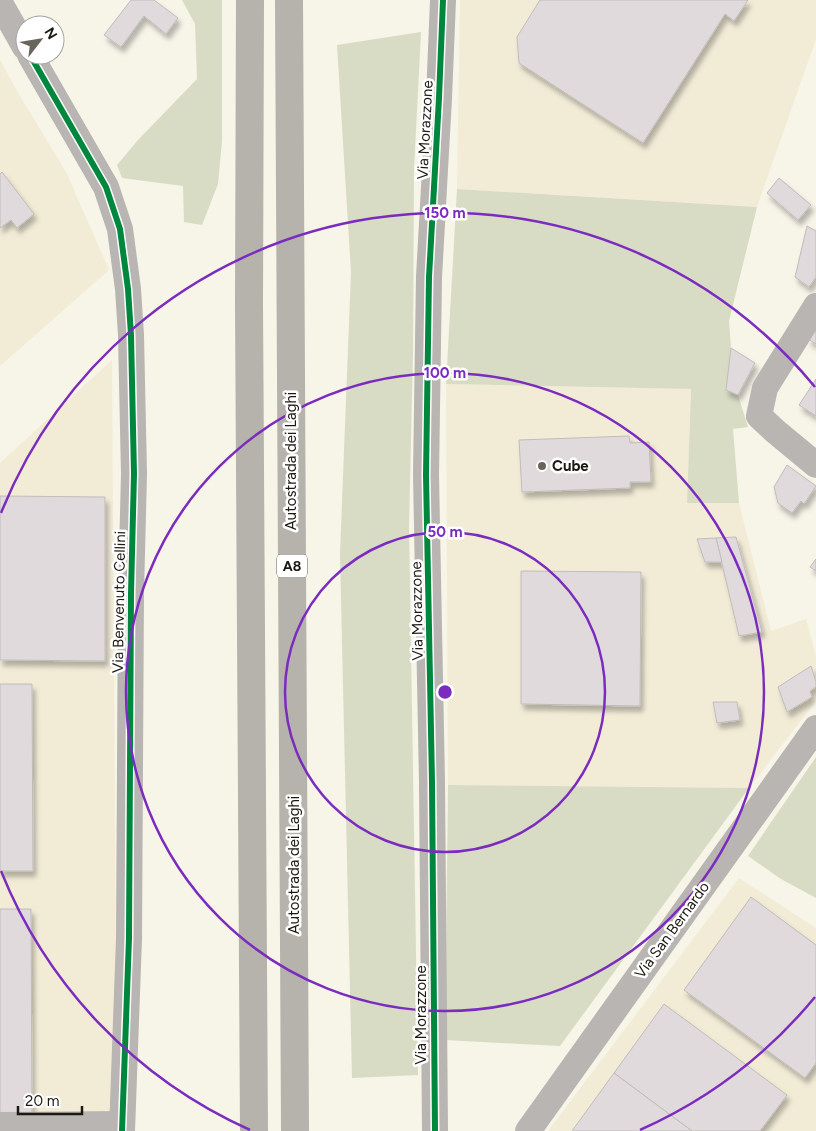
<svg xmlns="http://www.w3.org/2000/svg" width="816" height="1131" font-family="Figtree,sans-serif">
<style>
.built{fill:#f2ecd7}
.green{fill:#d9dcc4}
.building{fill:#e0dadc;stroke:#c0bcba;filter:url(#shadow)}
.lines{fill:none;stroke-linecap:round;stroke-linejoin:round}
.minor{stroke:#b8b5b2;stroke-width:26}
.highway{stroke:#b6b2ac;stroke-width:28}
.cycleway-casing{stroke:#fff;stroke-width:9}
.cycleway{stroke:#00873e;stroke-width:6}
.ring{fill:none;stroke:#7b2cbf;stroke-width:2.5}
.poi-dot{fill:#68665c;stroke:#fff;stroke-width:2}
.labels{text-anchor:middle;stroke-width:5;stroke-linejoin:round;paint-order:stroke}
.shield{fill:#fff;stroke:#5f5e58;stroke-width:1}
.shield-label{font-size:14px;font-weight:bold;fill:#1b1911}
.street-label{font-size:15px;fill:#1b1911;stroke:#fff}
.poi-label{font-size:15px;font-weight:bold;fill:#1b1911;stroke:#fff;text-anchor:start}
.centre{fill:#7b2cbf;stroke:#fff;stroke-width:2.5}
.ring-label{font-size:15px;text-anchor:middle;font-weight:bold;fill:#7b2cbf;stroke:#fff;stroke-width:5;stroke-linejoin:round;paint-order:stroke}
</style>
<defs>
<filter id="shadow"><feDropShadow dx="3" dy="5.5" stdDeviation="2.5" flood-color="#0004"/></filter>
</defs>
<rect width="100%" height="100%" fill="#f7f4e8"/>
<g class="built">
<polygon points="460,0 816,0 816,39 757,207 457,189"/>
<polygon points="0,60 17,91 66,172 109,270 0,366"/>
<polygon points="112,360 117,1131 0,1131 0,463"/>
<polygon points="446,384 691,389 687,502 739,503 771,631 806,619 816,656 816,701 749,788 448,785"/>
<polygon points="739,878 816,928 816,1131 548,1131"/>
</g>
<g class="green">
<polygon points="182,0 222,0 222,141 218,184 202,225 184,222 183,186 122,178 117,165 138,140 197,79 195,24"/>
<polygon points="421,32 414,169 413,353 409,527 418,1075 352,1078 340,554 351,272 337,45"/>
<polygon points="457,189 757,207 729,321 731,348 726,390 738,395 748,427 733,429 739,503 687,503 691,389 446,384"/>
<polygon points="816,757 816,898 781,879 748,856"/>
<polygon points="448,785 749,788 560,1046 445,1040"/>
</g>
<g class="building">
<polygon points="131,0 154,0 178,18 166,34 144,16 121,47 104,35"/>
<polygon points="540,0 748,0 734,21 725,14 643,143 519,63 517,37"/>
<polygon points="2,172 34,214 17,228 11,220 0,228 0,174"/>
<polygon points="779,178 811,205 798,220 767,193"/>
<polygon points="807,226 816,231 816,277 809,287 795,277"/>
<polygon points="816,327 816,344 808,339"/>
<polygon points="731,348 755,363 738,395 726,390"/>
<polygon points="816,379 816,416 799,405"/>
<polygon points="629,436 630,443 649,442 651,482 630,482 630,488 522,492 519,440"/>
<polygon points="787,465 816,486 804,504 801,501 792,513 778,503 774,487"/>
<polygon points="0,496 105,497 105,661 0,660"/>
<polygon points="736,537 762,632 739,636 716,538"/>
<polygon points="716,538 722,562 705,562 697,539"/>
<polygon points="816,559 816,571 810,567"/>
<polygon points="521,571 641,572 640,706 521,704"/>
<polygon points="811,666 816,682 816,687 810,691 812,697 787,712 778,687"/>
<polygon points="0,684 32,684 33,871 0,871"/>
<polygon points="713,702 737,702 740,720 717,723"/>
<polygon points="751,897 816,945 816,1063 805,1078 684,990"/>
<polygon points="0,909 31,909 32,1113 0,1113"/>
<polygon points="664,1004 787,1095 760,1131 692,1131 614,1073"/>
<polygon points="614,1073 692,1131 572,1131"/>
</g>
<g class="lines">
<g class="minor">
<polyline points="0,3 25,47"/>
<polyline points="30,55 106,187 120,229 128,289 131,335 134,474 131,593 129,938 122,1131"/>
<polyline points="816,306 765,388 759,416 775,431 816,465"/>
<polyline points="0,1125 122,1124"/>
<polyline points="435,1131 432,782 426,475 429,277 439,98 443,0"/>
<polyline points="528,1131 816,728"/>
</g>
<g class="highway">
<polyline points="250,0 249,303 254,1131"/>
<polyline points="289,0 295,1131"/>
</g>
<g class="cycleway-casing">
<g id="cycleway">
<polyline points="30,55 106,187 120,229 128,289 131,335 134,474 131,593 129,938 122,1131"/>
<polyline points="435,1131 432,782 426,475 429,277 439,98 443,0"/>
</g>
</g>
<use href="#cycleway" class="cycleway"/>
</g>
<g class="ring">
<circle cx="445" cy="692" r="160"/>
<circle cx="445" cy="692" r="319"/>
<path d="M815 997A479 479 0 0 1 640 1130M250 1130A479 479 0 0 1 1 871M1 513A479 479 0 0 1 815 387"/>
</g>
<circle class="poi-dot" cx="542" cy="466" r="5"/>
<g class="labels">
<rect class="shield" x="277" y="554.5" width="30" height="23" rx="4"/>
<g class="shield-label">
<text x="292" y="571">A8</text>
</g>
<g class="street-label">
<text transform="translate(425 130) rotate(-87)" y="5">Via Morazzone</text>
<text transform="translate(291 461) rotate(-90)" y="5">Autostrada dei Laghi</text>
<text transform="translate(119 602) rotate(-89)" y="5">Via Benvenuto Cellini</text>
<text transform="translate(417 611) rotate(-91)" y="5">Via Morazzone</text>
<text transform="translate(294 865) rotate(-90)" y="5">Autostrada dei Laghi</text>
<text transform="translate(672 930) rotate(-54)" y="5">Via San Bernardo</text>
<text transform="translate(421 1015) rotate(-90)" y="5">Via Morazzone</text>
</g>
<g class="poi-label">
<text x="552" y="471">Cube</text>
</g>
</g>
<circle cx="445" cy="692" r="8" class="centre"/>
<g class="ring-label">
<text x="445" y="218">150 m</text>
<text x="445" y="378">100 m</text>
<text x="445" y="537">50 m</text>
</g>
<g transform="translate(40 40) rotate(59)"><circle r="24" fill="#ffffff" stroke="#a4a3a0"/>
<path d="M0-4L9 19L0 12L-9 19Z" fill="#68665c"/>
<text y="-8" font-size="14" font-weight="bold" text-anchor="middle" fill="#1b1911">N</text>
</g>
<path d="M18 1106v8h64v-8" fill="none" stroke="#1b1911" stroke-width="2.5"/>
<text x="25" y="1106" font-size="15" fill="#1b1911" stroke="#ffffff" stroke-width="4" paint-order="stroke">20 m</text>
</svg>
